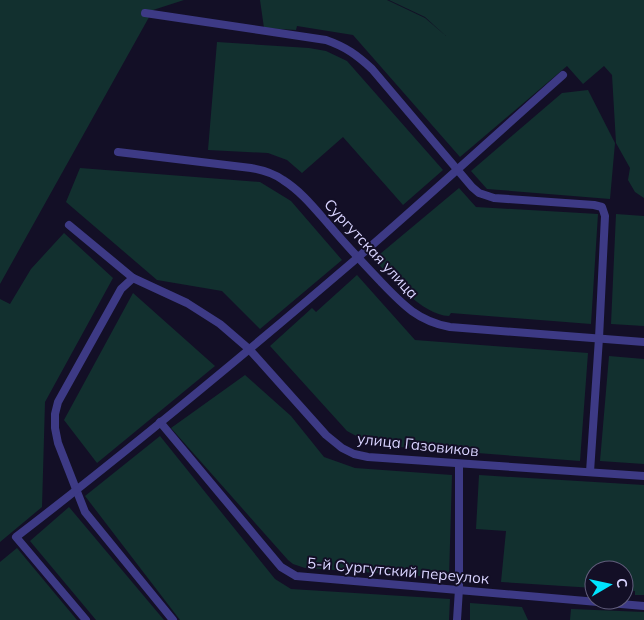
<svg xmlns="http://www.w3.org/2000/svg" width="644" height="620" font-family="Mulish,sans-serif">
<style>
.green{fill:#12302f}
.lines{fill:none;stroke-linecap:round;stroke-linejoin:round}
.minor{stroke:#3d3a85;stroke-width:8}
.labels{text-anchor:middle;stroke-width:4;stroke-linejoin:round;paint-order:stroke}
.street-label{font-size:15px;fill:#d9d4ff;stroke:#130f26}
</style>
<rect width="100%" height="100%" fill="#130f26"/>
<g class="green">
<polygon points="0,0 184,0 153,10 0,284"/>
<polygon points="260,0 387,0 425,18 446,36 425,17 389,0 644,0 644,198 635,192 628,180 630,168 616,143 612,75 604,66 583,84 567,66 460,157 353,35 297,26 296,30 264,28"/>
<polygon points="217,42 309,48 326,51 347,61 443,170 403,205 343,137 302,173 287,160 268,153 208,150"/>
<polygon points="588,90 615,143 610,199 487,189 471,171 562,93"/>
<polygon points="80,168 260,182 291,201 342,260 260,329 222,291 157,280 66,202"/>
<path d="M459,188l17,19 122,7 -7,110 -140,-11 -2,3c-27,-1 -58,-38 -75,-57z"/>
<polygon points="616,214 644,216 644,326 611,324"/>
<polygon points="64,233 113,278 45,402 42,507 0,542 0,299 10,304 31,269"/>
<polygon points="357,275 415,340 588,353 580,461 373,445 347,431 270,346 312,308 316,312"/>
<polygon points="133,293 215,366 97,463 64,420"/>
<polygon points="609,356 644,359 644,464 600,461"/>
<polygon points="245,375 291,416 324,457 355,468 452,475 449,578 305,568 293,564 288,560 171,428"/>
<polygon points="160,436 275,579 291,589 450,599 449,620 180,620 85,496"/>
<polygon points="479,475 644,485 644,595 635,595 635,591 624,590 624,570 594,570 594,588 501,582 506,531 476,529"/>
<polygon points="69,507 164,620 96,620 30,541"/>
<polygon points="17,548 77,620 0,620 0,562"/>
<polygon points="470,603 522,607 528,620 470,620"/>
<polygon points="571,609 644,612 644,620 570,620"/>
</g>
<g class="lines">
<g class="minor">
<path d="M145,13l181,27c20,7 31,15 46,29l100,118 7,6 15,5 100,7 8,2 3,9 -6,122 -9,134"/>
<path d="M118,152l133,16c12,2 22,5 32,12 19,12 32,29 47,46 16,19 34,38 51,56 22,23 37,39 69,45l194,15"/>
<polyline points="69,225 133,278 187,303 220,324 249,349 326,435 342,448 354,454 368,457 644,476"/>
<polyline points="133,278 121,289 58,402 55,414 55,428 58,443 85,512 173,620"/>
<polyline points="160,422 281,567 296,576 644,606"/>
<path d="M86,620l-70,-83c116,-89 229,-183 340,-278 70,-60 138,-123 207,-184"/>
<polyline points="457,620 459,589 459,464"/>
</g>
</g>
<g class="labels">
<g class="street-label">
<text transform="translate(371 249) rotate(47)" y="5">Сургутская улица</text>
<text transform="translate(418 445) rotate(6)" y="5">улица Газовиков</text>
<text transform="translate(398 571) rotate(5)" y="5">5-й Сургутский переулок</text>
</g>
</g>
<g transform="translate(609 585) rotate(81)"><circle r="24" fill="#130f26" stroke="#625e7d"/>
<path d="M0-4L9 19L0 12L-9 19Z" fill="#00e5ff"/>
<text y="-8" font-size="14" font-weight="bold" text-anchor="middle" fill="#d9d4ff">С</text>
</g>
</svg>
